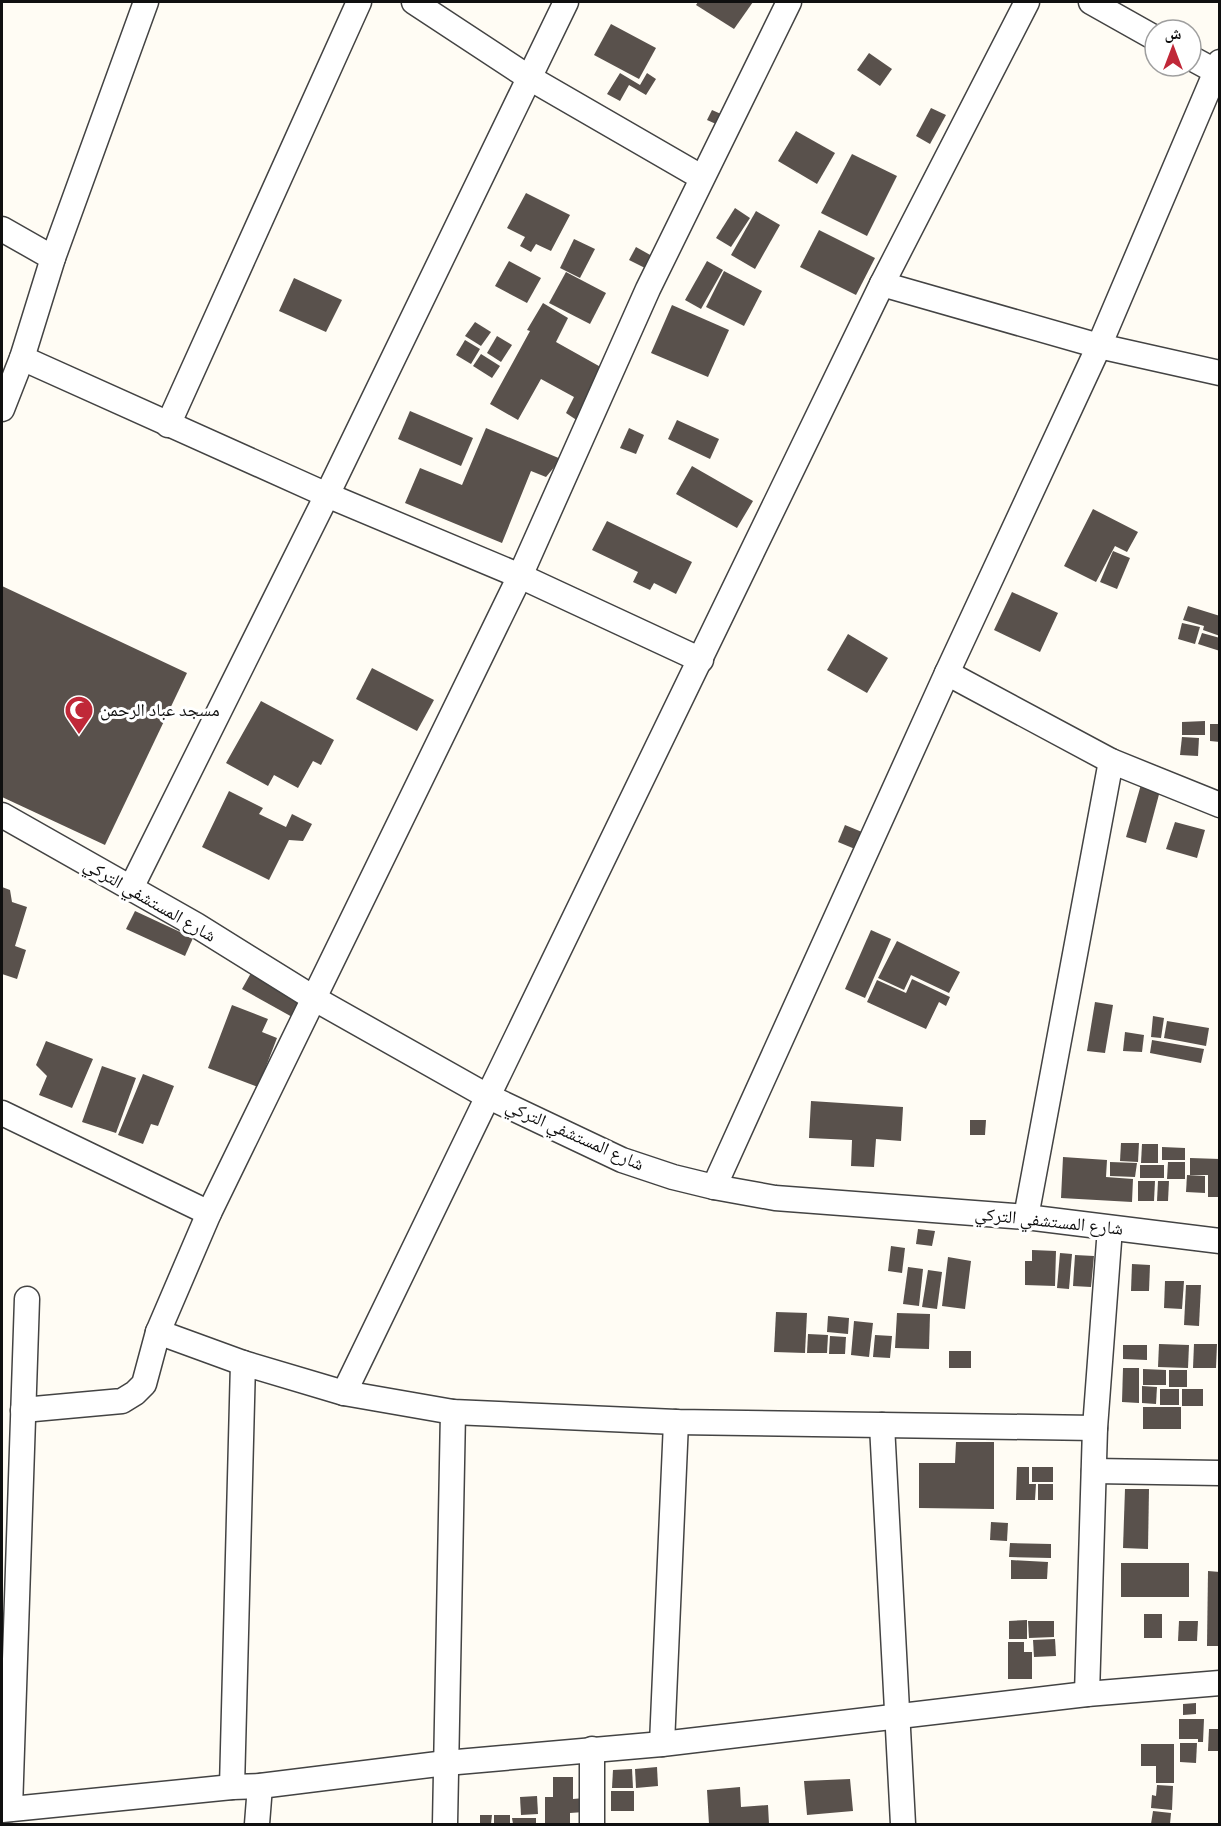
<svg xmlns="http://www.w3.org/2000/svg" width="1221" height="1826" font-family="Georgia,'Noto Naskh Arabic',serif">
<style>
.building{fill:#59514c}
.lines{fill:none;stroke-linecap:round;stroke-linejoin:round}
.minor-casing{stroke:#434343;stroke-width:27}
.minor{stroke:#fff;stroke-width:24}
.labels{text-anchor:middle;stroke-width:6;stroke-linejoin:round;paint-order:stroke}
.poi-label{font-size:18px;fill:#101010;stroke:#fff;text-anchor:start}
.street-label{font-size:18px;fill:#101010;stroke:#fff}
</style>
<rect width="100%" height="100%" fill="#fffcf4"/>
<g class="building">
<polygon points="698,2 753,2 734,29 696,5"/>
<polygon points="611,24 656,48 639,79 594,55"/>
<polygon points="869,53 892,69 880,86 857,70"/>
<polygon points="620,73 640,85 647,73 656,79 646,95 629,85 620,101 607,94"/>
<polygon points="931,108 946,115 930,144 916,136"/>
<polygon points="712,110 721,114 716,124 707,120"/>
<polygon points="796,131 835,153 817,184 778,161"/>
<polygon points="852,154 897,176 867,236 821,213"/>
<polygon points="526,193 570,215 551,251 536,244 531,252 520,246 525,237 507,228"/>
<polygon points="735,208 750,218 731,247 716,238"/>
<polygon points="756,211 780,225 755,269 731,255"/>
<polygon points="819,230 875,258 856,295 800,267"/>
<polygon points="574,239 595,249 580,278 560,268"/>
<polygon points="636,247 652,256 645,268 629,260"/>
<polygon points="509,261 541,278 527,303 495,286"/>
<polygon points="707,261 723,270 701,309 685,300"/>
<polygon points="724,271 762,291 744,326 706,307"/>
<polygon points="566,272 606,293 590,324 549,303"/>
<polygon points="294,278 342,300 326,332 279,311"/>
<polygon points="543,303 568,318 556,342 606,370 578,421 566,413 574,397 541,379 518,420 490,404 530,331 527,330"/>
<polygon points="672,305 729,330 708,377 651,353"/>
<polygon points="475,322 491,332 481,346 465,336"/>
<polygon points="497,336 512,345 501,362 487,353"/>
<polygon points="465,340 480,349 471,364 456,355"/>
<polygon points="481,354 500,366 492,378 473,366"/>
<polygon points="410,411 473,438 461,466 398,439"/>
<polygon points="677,420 719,439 710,459 668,439"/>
<polygon points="486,428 561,459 546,477 531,471 502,543 405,503 420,468 462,485"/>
<polygon points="629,428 644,435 636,454 620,448"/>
<polygon points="692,466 753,501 737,528 676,494"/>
<polygon points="1093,509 1138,532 1127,552 1115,546 1096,582 1064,566"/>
<polygon points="607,521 692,562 676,594 654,583 650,590 633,582 638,572 592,550"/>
<polygon points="1113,551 1130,558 1117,589 1100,582"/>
<polygon points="2,586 187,673 105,845 2,797"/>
<polygon points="1012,592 1058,613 1040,652 994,630"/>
<polygon points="1188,606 1220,616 1220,636 1203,630 1204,626 1183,620"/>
<polygon points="1182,623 1200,627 1195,644 1178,639"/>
<polygon points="1202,633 1220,638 1220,651 1198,644"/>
<polygon points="848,634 888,658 867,693 827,670"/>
<polygon points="372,668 434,700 417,731 356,699"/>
<polygon points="261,701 334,740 321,765 313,761 298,788 274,775 268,786 226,763"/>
<polygon points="1205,721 1205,735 1182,735 1182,722"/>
<polygon points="1210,724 1220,724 1220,742 1210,741"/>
<polygon points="1182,737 1199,738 1198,756 1180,755"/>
<polygon points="1142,781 1161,787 1146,843 1126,837"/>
<polygon points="229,791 263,808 259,814 286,827 292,814 312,824 303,841 289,840 269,880 202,847"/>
<polygon points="1175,822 1205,830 1197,858 1166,849"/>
<polygon points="845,825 862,832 855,849 838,842"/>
<polygon points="2,887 10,890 12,902 27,907 15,946 26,950 17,979 2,974"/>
<polygon points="135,911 193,938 185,956 126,929"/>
<polygon points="871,930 891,939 865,998 845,989"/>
<polygon points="897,941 960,972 949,993 911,975 904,990 878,978"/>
<polygon points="251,973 303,1001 294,1018 242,989"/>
<polygon points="912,979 950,997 946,1006 939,1002 926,1029 867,1002 877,980 906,993"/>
<polygon points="1095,1002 1113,1005 1105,1053 1087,1051"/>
<polygon points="232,1005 268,1019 262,1032 277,1038 258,1087 208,1068"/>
<polygon points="1153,1016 1164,1018 1161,1038 1151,1037"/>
<polygon points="1167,1021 1209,1028 1206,1046 1164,1038"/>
<polygon points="1125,1032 1144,1035 1142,1052 1123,1051"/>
<polygon points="1152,1040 1204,1049 1201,1063 1150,1053"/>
<polygon points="46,1041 93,1059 72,1108 39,1095 47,1076 36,1065"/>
<polygon points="102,1066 136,1078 116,1133 82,1122"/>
<polygon points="143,1074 174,1086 158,1126 151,1124 143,1144 118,1135"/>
<polygon points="811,1101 903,1107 901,1141 876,1139 874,1167 851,1166 852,1140 809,1138"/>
<polygon points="970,1120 986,1120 985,1135 970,1135"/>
<polygon points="1121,1143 1139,1143 1138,1162 1120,1161"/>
<polygon points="1142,1144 1158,1144 1158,1163 1141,1163"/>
<polygon points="1162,1147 1185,1148 1185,1160 1162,1160"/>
<polygon points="1063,1157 1107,1160 1106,1177 1133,1179 1132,1202 1061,1198"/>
<polygon points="1190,1158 1220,1159 1220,1197 1208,1197 1208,1175 1190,1175"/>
<polygon points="1110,1162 1137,1163 1135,1177 1110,1176"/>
<polygon points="1168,1162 1185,1162 1185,1179 1167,1179"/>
<rect x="1140" y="1165" width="24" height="13"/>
<polygon points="1187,1175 1205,1176 1205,1193 1186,1192"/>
<polygon points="1138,1181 1155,1181 1154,1201 1138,1201"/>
<polygon points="1158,1181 1169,1181 1168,1201 1157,1201"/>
<polygon points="918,1229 935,1231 932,1246 916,1244"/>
<polygon points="891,1246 905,1248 902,1273 888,1271"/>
<polygon points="1032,1250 1056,1251 1055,1286 1025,1285 1025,1261 1032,1261"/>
<polygon points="1060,1253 1072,1254 1069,1289 1057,1288"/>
<polygon points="1075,1255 1094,1256 1091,1287 1073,1286"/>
<polygon points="948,1257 971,1261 965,1309 942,1306"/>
<polygon points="1132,1264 1150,1265 1149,1291 1131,1291"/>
<polygon points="908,1267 923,1269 919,1306 903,1304"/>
<polygon points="928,1270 942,1272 937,1309 922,1307"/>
<polygon points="1165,1281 1184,1281 1182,1309 1164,1308"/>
<polygon points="1186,1285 1201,1285 1199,1326 1184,1325"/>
<polygon points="776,1312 807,1313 805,1353 774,1352"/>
<polygon points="897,1313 930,1314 929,1349 895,1348"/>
<polygon points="828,1316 849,1318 848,1334 827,1332"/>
<polygon points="854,1321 873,1323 869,1357 851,1355"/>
<polygon points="808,1334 828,1335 827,1353 807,1353"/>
<polygon points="875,1335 892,1336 890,1358 873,1357"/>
<polygon points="830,1336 846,1337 845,1354 829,1354"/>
<polygon points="1159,1344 1189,1345 1188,1368 1158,1367"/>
<polygon points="1194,1344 1217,1344 1216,1368 1193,1368"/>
<polygon points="1123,1345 1147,1345 1147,1360 1123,1359"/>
<rect x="949" y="1351" width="22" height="17"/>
<polygon points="1123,1368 1139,1368 1139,1403 1122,1402"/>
<polygon points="1143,1369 1166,1370 1166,1385 1143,1385"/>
<rect x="1169" y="1370" width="18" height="17"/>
<polygon points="1142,1386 1157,1387 1156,1404 1142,1403"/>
<rect x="1160" y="1389" width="19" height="16"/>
<rect x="1182" y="1389" width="21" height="17"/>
<rect x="1143" y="1407" width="38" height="22"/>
<polygon points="956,1442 994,1442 994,1509 919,1508 919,1463 955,1463"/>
<polygon points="1017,1467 1029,1467 1029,1484 1036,1484 1035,1500 1016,1500"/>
<rect x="1032" y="1467" width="21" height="15"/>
<rect x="1038" y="1484" width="15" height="16"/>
<polygon points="1125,1489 1149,1489 1148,1549 1123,1548"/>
<polygon points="991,1522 1008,1523 1007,1541 990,1540"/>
<polygon points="1010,1543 1051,1544 1051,1558 1009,1557"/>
<polygon points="1011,1560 1048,1562 1047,1579 1011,1579"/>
<rect x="1121" y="1563" width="68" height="34"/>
<polygon points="1208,1571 1220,1572 1220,1646 1207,1646"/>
<rect x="1144" y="1614" width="18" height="24"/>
<polygon points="1027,1620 1027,1639 1009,1639 1009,1621"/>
<polygon points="1028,1621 1054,1621 1054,1637 1029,1638"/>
<polygon points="1179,1621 1198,1621 1197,1641 1178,1641"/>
<polygon points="1055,1639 1056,1656 1034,1657 1033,1640"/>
<polygon points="1008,1642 1024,1642 1024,1652 1032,1652 1032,1679 1008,1679"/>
<polygon points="1196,1703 1196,1714 1183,1715 1183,1704"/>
<polygon points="1179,1719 1204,1719 1203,1742 1198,1742 1198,1739 1179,1739"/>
<polygon points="1209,1729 1220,1729 1220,1751 1208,1751"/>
<polygon points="1180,1743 1197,1743 1196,1763 1180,1762"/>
<polygon points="1141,1744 1174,1744 1174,1783 1156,1783 1156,1766 1141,1766"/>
<polygon points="657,1767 658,1786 636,1788 635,1769"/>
<polygon points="632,1769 633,1788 612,1788 613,1770"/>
<polygon points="553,1777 573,1777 573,1799 584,1798 584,1812 570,1813 570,1824 545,1824 545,1797 553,1797"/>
<polygon points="850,1779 853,1811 807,1815 804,1781"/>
<polygon points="1157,1785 1173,1786 1172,1810 1151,1808 1152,1795 1156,1796"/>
<polygon points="740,1787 741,1807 768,1805 769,1824 709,1824 707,1790"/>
<rect x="611" y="1791" width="23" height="20"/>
<polygon points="537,1796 538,1814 521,1815 520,1797"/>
<polygon points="1153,1811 1171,1813 1170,1824 1151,1824"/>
<polygon points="480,1815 492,1815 491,1824 480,1824"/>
<rect x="494" y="1815" width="16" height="9"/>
<polygon points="512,1818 536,1818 536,1824 513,1824"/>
</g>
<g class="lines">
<g class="minor-casing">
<g id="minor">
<polyline points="414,2 528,77 701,177"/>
<polyline points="1091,2 1155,38"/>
<polyline points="1191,58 1215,71"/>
<polyline points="2,229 53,258"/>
<polyline points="882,284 1099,346 1220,373"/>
<polyline points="22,358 327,495 520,576 701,660"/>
<polyline points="2,409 22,358 53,258 146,2"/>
<polyline points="168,425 359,2"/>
<polyline points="947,673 1111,761 1220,805"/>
<polyline points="2,815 196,925 315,999 487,1096 622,1160 673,1177 714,1187 775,1198 1026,1217 1220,1241"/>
<polyline points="131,888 327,495 566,2"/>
<polyline points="2,1113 209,1213"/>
<polyline points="714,1187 947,673 1099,346 1220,62"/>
<polyline points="1026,1217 1111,761"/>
<polyline points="158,1332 243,1363 344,1393 453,1412 676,1422 1095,1428"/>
<polyline points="344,1393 882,284 1027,2"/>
<polyline points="23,1410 122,1401 135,1393 144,1384 158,1332 209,1213 520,576 648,289 789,2"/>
<polyline points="882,1425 903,1824"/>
<polyline points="1094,1471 1220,1473"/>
<polyline points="1087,1694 1095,1428 1110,1228"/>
<polyline points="662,1744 676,1422"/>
<polyline points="232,1787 243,1363"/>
<polyline points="10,1809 27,1299"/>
<polyline points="2,1810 232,1787 260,1786 446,1763 662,1744 1087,1694 1220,1683"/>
<polyline points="257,1824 260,1786"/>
<polyline points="445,1824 453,1412"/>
<polyline points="592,1824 592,1749"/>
</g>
</g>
<use href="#minor" class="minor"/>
</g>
<defs>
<g id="mosque-pin" transform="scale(1.5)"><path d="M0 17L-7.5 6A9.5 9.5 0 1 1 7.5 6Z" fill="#c02838" stroke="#fff"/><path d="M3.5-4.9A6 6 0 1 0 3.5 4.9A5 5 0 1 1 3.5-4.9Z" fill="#fff"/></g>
</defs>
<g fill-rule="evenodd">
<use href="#mosque-pin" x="79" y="710"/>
</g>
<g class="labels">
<g class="poi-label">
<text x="100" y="716">مسجد عباد الرحمن</text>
</g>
<g class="street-label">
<text transform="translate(150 900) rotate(30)" y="6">شارع المستشفي التركي</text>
<text transform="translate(575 1135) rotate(24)" y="6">شارع المستشفي التركي</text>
<text transform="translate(1049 1221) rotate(6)" y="6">شارع المستشفي التركي</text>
</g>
</g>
<rect width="1221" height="1826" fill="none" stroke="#101010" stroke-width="6"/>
<g transform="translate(1173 48)"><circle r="28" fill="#ffffff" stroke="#9f9f9f" stroke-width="1.5"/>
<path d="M0-4.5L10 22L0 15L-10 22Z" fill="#c02838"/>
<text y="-9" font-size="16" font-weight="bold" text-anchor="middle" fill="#101010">ش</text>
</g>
</svg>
